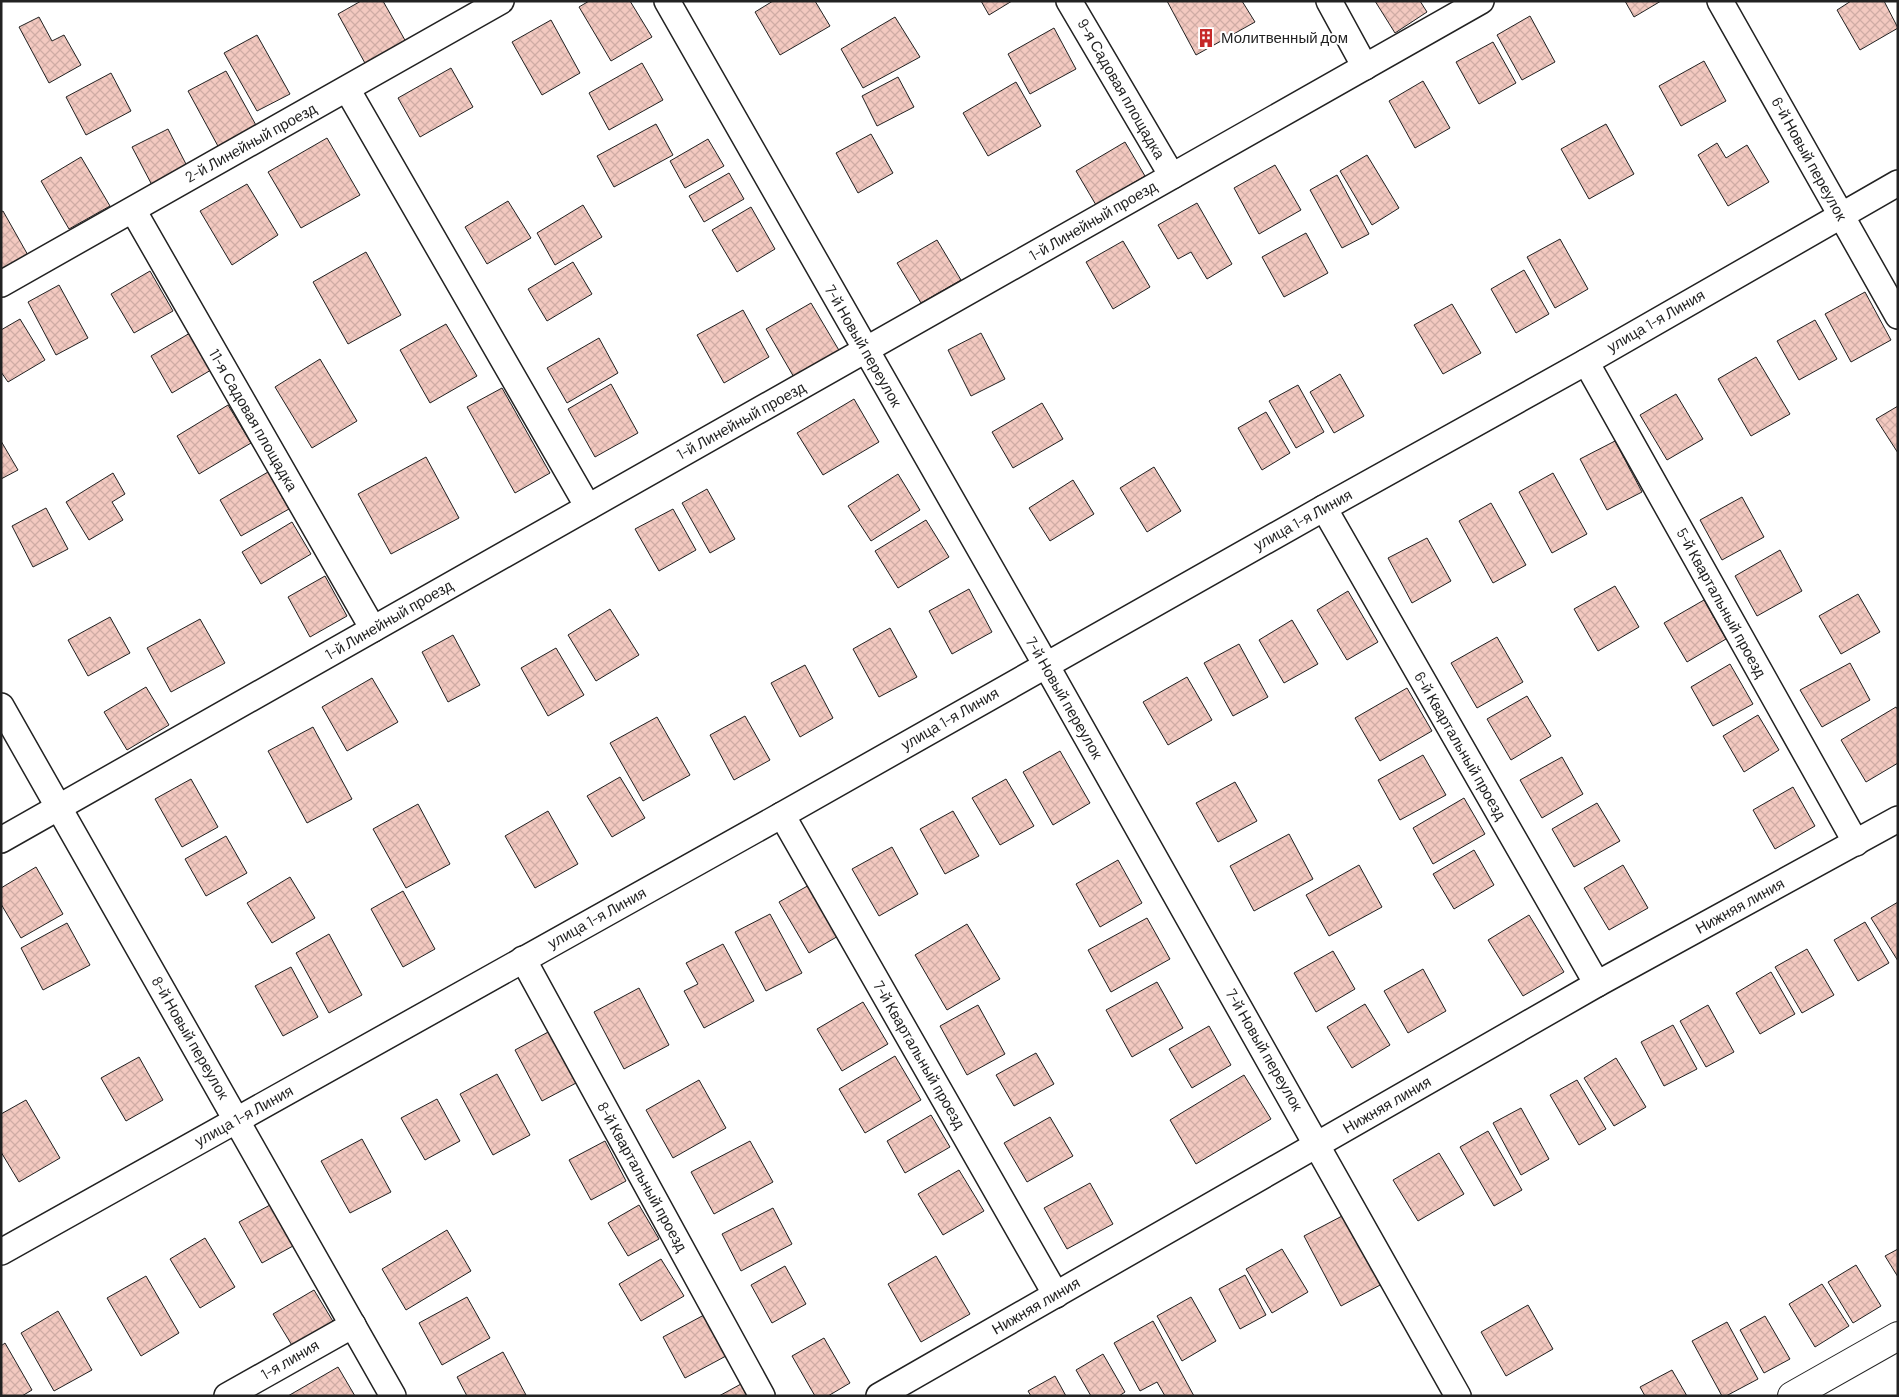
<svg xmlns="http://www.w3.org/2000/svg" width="1899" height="1397" font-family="Barlow,sans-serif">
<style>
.building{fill:url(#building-cross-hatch);stroke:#222}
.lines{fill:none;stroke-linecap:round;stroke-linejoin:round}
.street-casing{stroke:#222;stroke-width:28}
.secondary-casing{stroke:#222;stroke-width:30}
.street{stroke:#fff;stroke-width:25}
.secondary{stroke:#fff;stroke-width:28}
.labels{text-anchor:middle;stroke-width:4;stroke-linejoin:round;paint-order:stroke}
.poi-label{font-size:15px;fill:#222;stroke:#fff;text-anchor:start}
.street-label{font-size:15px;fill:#222;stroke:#fff}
</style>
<defs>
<pattern id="building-cross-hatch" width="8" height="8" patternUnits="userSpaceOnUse" patternTransform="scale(1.25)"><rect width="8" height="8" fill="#f3c9c0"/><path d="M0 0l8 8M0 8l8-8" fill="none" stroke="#d0aca5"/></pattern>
</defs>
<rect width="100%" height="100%" fill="#fff"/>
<g class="building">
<polygon points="361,1 383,1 406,42 366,65 338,14"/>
<polygon points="589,1 630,1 652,37 611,61 579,7"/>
<polygon points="773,1 815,1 830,26 780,55 755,12"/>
<polygon points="981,1 1012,1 989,15"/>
<polygon points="1167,1 1242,1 1255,22 1196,55"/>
<polygon points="1375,1 1420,1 1427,12 1395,33"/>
<polygon points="1625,1 1661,1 1634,17"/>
<polygon points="1851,1 1884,1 1898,28 1860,50 1837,10"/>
<polygon points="1530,16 1555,62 1522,80 1497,35"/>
<polygon points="39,17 52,41 64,35 81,65 49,83 19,27"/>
<polygon points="895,17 920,57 863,88 841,49"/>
<polygon points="551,20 580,73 542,95 512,42"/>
<polygon points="1054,28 1076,69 1030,94 1008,54"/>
<polygon points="257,35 290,94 257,111 224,53"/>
<polygon points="1493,42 1516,83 1479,104 1456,62"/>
<polygon points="1704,61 1726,101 1681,126 1659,86"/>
<polygon points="642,63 663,100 609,130 589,93"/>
<polygon points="451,68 473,107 420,137 398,98"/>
<polygon points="226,71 257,127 219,148 188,91"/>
<polygon points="111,73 131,111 86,135 66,97"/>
<polygon points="898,77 914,107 877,126 862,96"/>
<polygon points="1423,81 1450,128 1415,148 1389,101"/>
<polygon points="1016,82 1041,126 988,156 963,113"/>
<polygon points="656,124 673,155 614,187 597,156"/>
<polygon points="1606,124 1634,174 1589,199 1561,149"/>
<polygon points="168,129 188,168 153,187 132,147"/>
<polygon points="871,134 893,173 858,193 836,153"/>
<polygon points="327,138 360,195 301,228 268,172"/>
<polygon points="708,139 724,166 685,188 670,161"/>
<polygon points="1125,142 1145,176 1096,205 1076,171"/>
<polygon points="1717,143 1726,158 1747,145 1769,182 1728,206 1698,155"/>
<polygon points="1367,155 1399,208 1372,225 1340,171"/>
<polygon points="81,157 110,206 69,229 41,181"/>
<polygon points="1275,165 1301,210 1259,234 1234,188"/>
<polygon points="729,173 744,199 704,222 689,196"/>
<polygon points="1337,175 1369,234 1342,248 1310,190"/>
<polygon points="247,184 278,235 232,265 200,211"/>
<polygon points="508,201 531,238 487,264 465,227"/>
<polygon points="1197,203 1232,264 1207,279 1191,252 1178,259 1158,225"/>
<polygon points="583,205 602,237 555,265 537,233"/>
<polygon points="751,207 775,249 737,272 712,230"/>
<polygon points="3,211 29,257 1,272 1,212"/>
<polygon points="1306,233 1328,273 1284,297 1262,257"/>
<polygon points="1560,239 1588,289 1555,308 1527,257"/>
<polygon points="937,240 961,280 921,303 897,263"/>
<polygon points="1123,241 1150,287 1113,309 1086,262"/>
<polygon points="366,252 401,315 348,344 313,282"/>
<polygon points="573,262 592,294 547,321 528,289"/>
<polygon points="1524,270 1549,314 1516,333 1491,289"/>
<polygon points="150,271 173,311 134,333 111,294"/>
<polygon points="59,285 88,338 56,355 28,302"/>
<polygon points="1865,292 1891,340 1851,362 1825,314"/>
<polygon points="811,303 840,352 795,379 766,329"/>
<polygon points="1452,304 1481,353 1443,374 1414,325"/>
<polygon points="743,310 769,357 724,383 697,335"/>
<polygon points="20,319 45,360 8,382 1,372 1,330"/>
<polygon points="1815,320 1837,359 1799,380 1777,341"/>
<polygon points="446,324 477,376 430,403 400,350"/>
<polygon points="190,333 211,370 172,393 151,356"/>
<polygon points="981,333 1005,379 971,396 948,350"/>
<polygon points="599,338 618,373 567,403 547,368"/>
<polygon points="1756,357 1790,414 1751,436 1718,379"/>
<polygon points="320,359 357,421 312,448 275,387"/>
<polygon points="1340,374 1364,416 1334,433 1310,392"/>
<polygon points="611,384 638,433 595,457 568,409"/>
<polygon points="1298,385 1324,432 1296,448 1269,401"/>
<polygon points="502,388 550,473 515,493 467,407"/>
<polygon points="1676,394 1703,439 1667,460 1640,415"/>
<polygon points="854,399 879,442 823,475 797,433"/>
<polygon points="1042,403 1063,439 1013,468 992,432"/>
<polygon points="228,405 251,443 199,474 177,436"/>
<polygon points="1898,406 1898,453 1876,419"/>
<polygon points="1266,412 1290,453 1262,470 1238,428"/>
<polygon points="1,441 18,470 1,479"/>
<polygon points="1615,441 1642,492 1607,510 1580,459"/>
<polygon points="426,457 459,518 391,554 358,494"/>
<polygon points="1154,467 1181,511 1147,532 1120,488"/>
<polygon points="268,472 289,509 241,536 220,500"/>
<polygon points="113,473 125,494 112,502 123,520 89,540 66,502"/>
<polygon points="1553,473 1587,534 1552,553 1519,492"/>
<polygon points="898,474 920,510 871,541 848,506"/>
<polygon points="1073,480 1094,514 1050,541 1029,508"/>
<polygon points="707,489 735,539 710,553 682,503"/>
<polygon points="1742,497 1764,537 1722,560 1700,520"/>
<polygon points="1491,503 1526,565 1493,583 1459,521"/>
<polygon points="46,508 68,549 33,567 12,526"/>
<polygon points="673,509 696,550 659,571 635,529"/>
<polygon points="926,520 949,557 898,588 875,551"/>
<polygon points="292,522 311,554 261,584 242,552"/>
<polygon points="1427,538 1451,581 1412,603 1388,558"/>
<polygon points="1780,550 1802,591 1757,616 1735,576"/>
<polygon points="325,576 347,616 310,637 288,597"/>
<polygon points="1615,586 1639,627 1598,651 1574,609"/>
<polygon points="969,589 992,632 952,654 929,611"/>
<polygon points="1348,591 1378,642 1347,660 1317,610"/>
<polygon points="1858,594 1880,632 1841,654 1819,616"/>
<polygon points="1704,600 1726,639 1687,662 1664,623"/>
<polygon points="610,609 639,655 596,681 568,635"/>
<polygon points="110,617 130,653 88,676 68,640"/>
<polygon points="200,619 225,663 171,692 147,648"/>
<polygon points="1292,620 1318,664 1284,683 1259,640"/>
<polygon points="890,628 917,677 879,697 853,649"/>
<polygon points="453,635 480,685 448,702 422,652"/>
<polygon points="1497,637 1523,682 1477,708 1451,663"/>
<polygon points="1239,644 1268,697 1233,716 1204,663"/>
<polygon points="556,648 584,695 548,716 521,668"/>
<polygon points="1850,663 1870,700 1822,727 1800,690"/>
<polygon points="1730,664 1753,704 1713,726 1691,687"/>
<polygon points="805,665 833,718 800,737 771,683"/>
<polygon points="1187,677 1212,720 1168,745 1143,702"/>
<polygon points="372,678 398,722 347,751 322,707"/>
<polygon points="146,687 169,725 127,750 104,712"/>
<polygon points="1407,688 1432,731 1380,761 1355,718"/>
<polygon points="1527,696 1551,736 1511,760 1487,719"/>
<polygon points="1896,707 1898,710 1898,763 1866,782 1841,740"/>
<polygon points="1758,715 1779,750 1744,772 1723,736"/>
<polygon points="745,716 770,760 734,780 710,735"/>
<polygon points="657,717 690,775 643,801 610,743"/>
<polygon points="313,727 352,799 307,823 268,751"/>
<polygon points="1060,751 1090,803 1053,825 1023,772"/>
<polygon points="1423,755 1446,795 1400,820 1378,780"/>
<polygon points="1562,757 1583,794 1542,818 1520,780"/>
<polygon points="620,777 645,818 612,837 587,796"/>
<polygon points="191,779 218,827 182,847 155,799"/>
<polygon points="1006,779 1034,826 1000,845 972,798"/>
<polygon points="1235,782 1257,821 1218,842 1196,803"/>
<polygon points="1793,787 1815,826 1775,849 1753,810"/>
<polygon points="1464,798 1485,834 1433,864 1413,828"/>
<polygon points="1597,803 1620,841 1574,867 1552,829"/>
<polygon points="418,804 450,864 406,888 373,829"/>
<polygon points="548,811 578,864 535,888 505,836"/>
<polygon points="953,811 979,856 945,874 920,829"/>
<polygon points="1289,834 1313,879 1254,911 1230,866"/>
<polygon points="226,836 247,873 206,896 185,859"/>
<polygon points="892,847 918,894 879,916 852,869"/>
<polygon points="1474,850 1494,885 1454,909 1433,874"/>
<polygon points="1118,860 1142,903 1100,927 1076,884"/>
<polygon points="1359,865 1382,907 1329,936 1306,895"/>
<polygon points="1623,865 1648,908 1609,930 1584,888"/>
<polygon points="36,867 63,914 21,938 1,904 1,888"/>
<polygon points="290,877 315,918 272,943 247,903"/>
<polygon points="811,884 840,935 809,953 779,902"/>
<polygon points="403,891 435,949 403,967 371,909"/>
<polygon points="1898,902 1898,961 1871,918"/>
<polygon points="770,914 802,973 766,991 735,932"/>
<polygon points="1529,915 1564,972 1523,996 1488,940"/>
<polygon points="1147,918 1170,959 1111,992 1088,950"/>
<polygon points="1865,922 1889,963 1858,981 1834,940"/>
<polygon points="67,923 90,965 43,990 21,948"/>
<polygon points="967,924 1000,979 947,1010 915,955"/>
<polygon points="329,934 362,995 329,1013 296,953"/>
<polygon points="723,944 754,1001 704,1028 684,991 698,984 686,963"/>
<polygon points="1807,949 1834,995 1802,1013 1775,967"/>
<polygon points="1333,951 1355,989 1316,1012 1294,973"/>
<polygon points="291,967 318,1017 283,1036 255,986"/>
<polygon points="1423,969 1446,1011 1408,1033 1384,991"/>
<polygon points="1771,972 1795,1014 1760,1034 1736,993"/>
<polygon points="1157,982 1183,1028 1132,1057 1106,1010"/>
<polygon points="639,988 669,1045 624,1069 594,1012"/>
<polygon points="863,1002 888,1044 842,1071 817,1029"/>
<polygon points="1365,1004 1390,1045 1352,1068 1327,1027"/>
<polygon points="978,1005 1005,1054 967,1075 940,1026"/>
<polygon points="1708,1005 1734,1052 1706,1067 1680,1021"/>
<polygon points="1673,1025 1697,1069 1664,1086 1641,1042"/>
<polygon points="1209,1026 1231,1065 1192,1088 1169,1049"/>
<polygon points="550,1031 578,1082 542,1101 515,1050"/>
<polygon points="1036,1053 1054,1084 1014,1106 996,1075"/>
<polygon points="895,1056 921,1100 865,1133 839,1089"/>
<polygon points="139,1057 163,1100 126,1121 101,1078"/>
<polygon points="1616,1058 1646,1107 1614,1126 1584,1078"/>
<polygon points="497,1074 530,1135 493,1155 460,1094"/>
<polygon points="1244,1075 1271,1119 1196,1164 1170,1120"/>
<polygon points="699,1080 726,1128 673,1158 646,1110"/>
<polygon points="1577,1080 1606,1129 1579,1145 1550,1095"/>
<polygon points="437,1099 460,1141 425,1160 401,1118"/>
<polygon points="26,1100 60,1158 19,1182 1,1152 1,1114"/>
<polygon points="1521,1108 1549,1159 1521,1175 1493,1123"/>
<polygon points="931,1115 950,1147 905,1173 887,1141"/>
<polygon points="1050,1117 1073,1156 1027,1182 1004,1143"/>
<polygon points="1488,1131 1522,1190 1494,1206 1460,1147"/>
<polygon points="362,1139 391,1192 350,1213 321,1161"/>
<polygon points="605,1141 626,1181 591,1200 569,1160"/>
<polygon points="750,1141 773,1182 714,1214 691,1172"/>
<polygon points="1439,1153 1464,1194 1418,1221 1393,1180"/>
<polygon points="959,1170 984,1211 943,1235 918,1194"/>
<polygon points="1090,1183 1113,1224 1067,1249 1044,1208"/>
<polygon points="270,1205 293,1246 262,1263 239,1222"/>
<polygon points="639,1205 659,1239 628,1256 608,1223"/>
<polygon points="773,1208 792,1244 741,1271 722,1234"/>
<polygon points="1344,1215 1382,1284 1341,1306 1304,1236"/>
<polygon points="447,1230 471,1271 406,1310 382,1269"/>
<polygon points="205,1238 235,1287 200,1308 170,1259"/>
<polygon points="1282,1249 1308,1292 1272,1313 1246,1269"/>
<polygon points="1898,1249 1898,1277 1885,1256"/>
<polygon points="936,1256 970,1314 921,1342 888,1284"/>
<polygon points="661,1259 684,1296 641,1321 619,1284"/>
<polygon points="1856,1265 1881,1306 1853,1323 1828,1282"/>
<polygon points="785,1266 806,1304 772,1323 751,1285"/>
<polygon points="1245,1275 1266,1315 1240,1329 1219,1289"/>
<polygon points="146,1276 179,1333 141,1356 107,1298"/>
<polygon points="1822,1284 1849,1326 1815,1347 1789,1304"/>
<polygon points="314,1290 334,1323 293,1347 273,1314"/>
<polygon points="467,1297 490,1338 442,1365 419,1323"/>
<polygon points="1191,1297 1216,1341 1182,1361 1157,1316"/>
<polygon points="1528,1305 1553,1349 1506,1376 1481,1332"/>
<polygon points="58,1311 92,1370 54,1391 21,1333"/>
<polygon points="704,1315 726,1356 685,1378 663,1337"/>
<polygon points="1765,1316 1790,1359 1764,1373 1740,1330"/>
<polygon points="1153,1321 1194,1396 1165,1396 1157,1382 1140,1391 1114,1343"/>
<polygon points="1727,1322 1758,1379 1726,1396 1722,1396 1692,1341"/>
<polygon points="824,1338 850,1383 828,1396 815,1396 792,1356"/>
<polygon points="5,1343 32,1390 22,1396 1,1396 1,1346"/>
<polygon points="503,1352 526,1395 467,1396 457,1377"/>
<polygon points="1103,1354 1125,1392 1119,1396 1091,1396 1076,1370"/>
<polygon points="338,1367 355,1396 288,1396"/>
<polygon points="1672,1370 1687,1396 1645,1396 1640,1387"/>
<polygon points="1055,1376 1066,1396 1031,1396 1028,1391"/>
<polygon points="741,1384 747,1396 719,1396"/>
</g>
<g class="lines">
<g class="street-casing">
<g id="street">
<polyline points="667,1 1046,665 1458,1396"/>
<polyline points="1069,1 1172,176"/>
<polyline points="1329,1 1365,67"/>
<polyline points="1720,1 1898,316"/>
<polyline points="347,89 588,507"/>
<polyline points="133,210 373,629"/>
<polyline points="1,284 501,1"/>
<polyline points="1586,362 1856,843"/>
<polyline points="1324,508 1597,984"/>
<polyline points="1,706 393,1396"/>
<polyline points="782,815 1056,1295"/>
<polyline points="1,840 1481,1"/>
<polyline points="523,959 762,1396"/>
<polyline points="1,1252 782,815 1324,508 1586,362 1898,183"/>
<polyline points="227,1396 353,1325"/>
<polyline points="879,1396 1597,984 1898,819"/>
</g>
</g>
<g class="secondary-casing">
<polyline id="secondary" points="1792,1396 1898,1336"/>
</g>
<use href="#street" class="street"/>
<use href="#secondary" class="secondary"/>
</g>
<defs>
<g id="building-bare" transform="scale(1.5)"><path d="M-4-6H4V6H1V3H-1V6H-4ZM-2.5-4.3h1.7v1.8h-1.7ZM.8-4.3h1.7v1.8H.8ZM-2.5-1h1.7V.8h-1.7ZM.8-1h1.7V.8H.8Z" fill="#c62828" stroke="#fff" stroke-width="2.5" paint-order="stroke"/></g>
</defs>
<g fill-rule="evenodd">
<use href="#building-bare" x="1206" y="38"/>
</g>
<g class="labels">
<g class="poi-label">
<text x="1221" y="43">Молитвенный дом</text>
</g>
<g class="street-label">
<text transform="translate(1121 89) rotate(60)" y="5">9-я Садовая площадка</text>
<text transform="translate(251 143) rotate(-29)" y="5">2-й Линейный проезд</text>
<text transform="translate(1809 159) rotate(61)" y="5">6-й Новый переулок</text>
<text transform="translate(1093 221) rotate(-30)" y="5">1-й Линейный проезд</text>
<text transform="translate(1656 321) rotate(-30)" y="5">улица 1-я Линия</text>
<text transform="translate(863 346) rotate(60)" y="5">7-й Новый переулок</text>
<text transform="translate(253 420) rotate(60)" y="5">11-я Садовая площадка</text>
<text transform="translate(741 421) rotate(-29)" y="5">1-й Линейный проезд</text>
<text transform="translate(1303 520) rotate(-29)" y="5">улица 1-я Линия</text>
<text transform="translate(1721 603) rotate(61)" y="5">5-й Квартальный проезд</text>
<text transform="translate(389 620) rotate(-30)" y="5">1-й Линейный проезд</text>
<text transform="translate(1064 698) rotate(60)" y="5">7-й Новый переулок</text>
<text transform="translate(950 719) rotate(-30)" y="5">улица 1-я Линия</text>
<text transform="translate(1460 746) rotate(60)" y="5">6-й Квартальный проезд</text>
<text transform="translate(1740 906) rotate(-29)" y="5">Нижняя линия</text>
<text transform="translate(597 918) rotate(-29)" y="5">улица 1-я Линия</text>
<text transform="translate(190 1038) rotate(60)" y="5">8-й Новый переулок</text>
<text transform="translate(1264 1050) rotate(60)" y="5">7-й Новый переулок</text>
<text transform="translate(919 1055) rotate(60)" y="5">7-й Квартальный проезд</text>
<text transform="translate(1387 1105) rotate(-30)" y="5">Нижняя линия</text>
<text transform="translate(244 1116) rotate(-29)" y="5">улица 1-я Линия</text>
<text transform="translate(642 1177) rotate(61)" y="5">8-й Квартальный проезд</text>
<text transform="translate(1036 1306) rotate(-30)" y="5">Нижняя линия</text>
<text transform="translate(290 1360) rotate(-30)" y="5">1-я линия</text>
</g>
</g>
<rect width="1899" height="1397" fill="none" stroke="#222222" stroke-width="5"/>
</svg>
